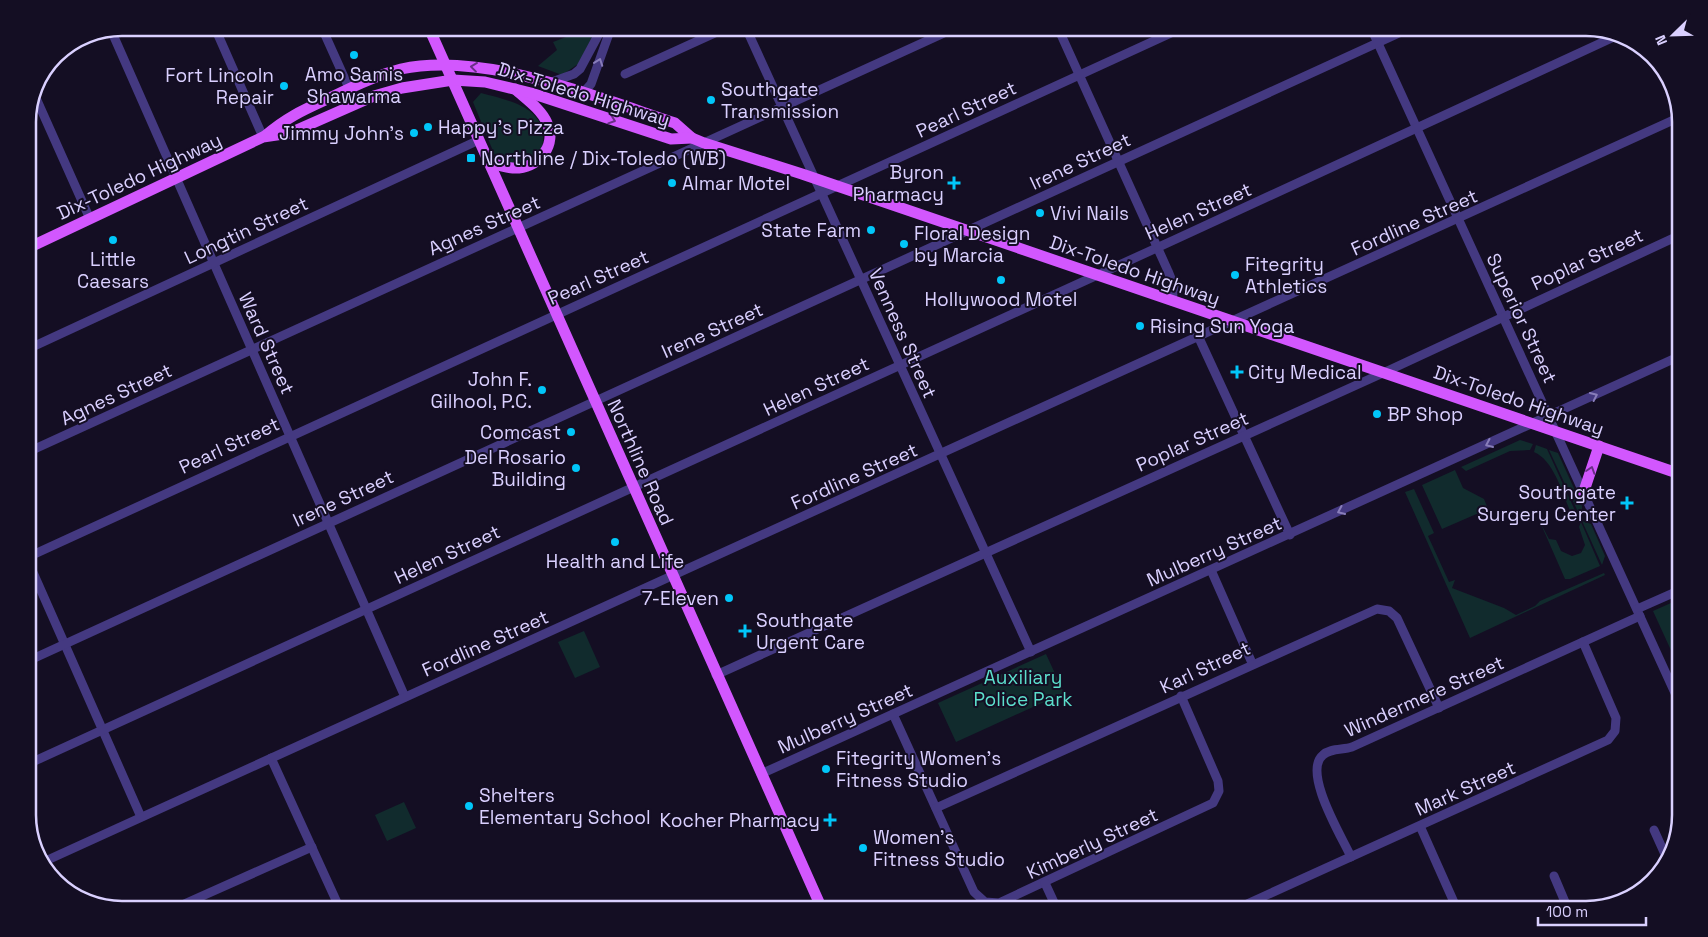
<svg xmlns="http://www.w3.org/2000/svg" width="1708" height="937" font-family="'Space Grotesk',sans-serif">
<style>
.green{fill:#112b2d}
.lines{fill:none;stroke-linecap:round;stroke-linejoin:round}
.minor{stroke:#443981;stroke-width:9}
.major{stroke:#d257fe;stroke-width:11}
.oneway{stroke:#887dba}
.oneway2{stroke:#692f86}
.poi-dot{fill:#01c6f9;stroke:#140e23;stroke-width:2}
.labels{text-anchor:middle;stroke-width:4;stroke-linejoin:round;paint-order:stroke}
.poi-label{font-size:19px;fill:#dad0ff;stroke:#140e23;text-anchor:start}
.street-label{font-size:19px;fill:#dad0ff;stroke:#140e23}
.park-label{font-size:19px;fill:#5cdfcc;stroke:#140e23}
.rim{fill:none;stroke:#dad0ff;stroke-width:2.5}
</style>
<rect width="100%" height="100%" fill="#140e23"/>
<g class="green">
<polygon points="564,28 597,28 578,64 562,75 538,66 557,50 553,42 566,37"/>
<path d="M481,93c35,9 73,17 59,62 -15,9 -31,14 -45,1l-22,-54z"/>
<polygon points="1520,440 1533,444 1530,450 1510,451 1466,471 1461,467"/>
<path d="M1536,445l11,4 30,66 -6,-2c-8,-18 -17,-53 -37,-61z"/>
<polygon points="1549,450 1558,453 1582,506 1582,512 1579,514"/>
<polygon points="1455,470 1463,488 1484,499 1488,509 1442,529 1422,485"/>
<polygon points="1414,489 1434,533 1428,536 1449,582 1455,580 1452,588 1504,608 1516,615 1535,606 1540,601 1604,573 1605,575 1470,638 1405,492"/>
<polygon points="1582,521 1591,524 1605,556 1602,565"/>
<polygon points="1540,522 1549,539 1556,540 1561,551 1572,556 1581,553 1585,545 1579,527 1581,522 1600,566 1570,579 1565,579"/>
<polygon points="1680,599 1680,670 1653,611"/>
<polygon points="584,631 600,667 575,678 558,642"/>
<polygon points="1046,654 1064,693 956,742 938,703"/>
<polygon points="404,802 416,828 387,841 375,815"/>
</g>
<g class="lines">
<g class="minor">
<polyline points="215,28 263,137"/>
<polyline points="322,28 349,88"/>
<polyline points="746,28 1031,652"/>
<polyline points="1058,28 1168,271 1174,286 1172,301"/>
<polyline points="1371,28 1680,704"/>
<polyline points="111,30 405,697"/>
<polyline points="625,74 726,28"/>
<polyline points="549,83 574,74 580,69 602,28"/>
<polyline points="582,94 591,84 611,28"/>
<polyline points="36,98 90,219"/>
<polyline points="1199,338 1290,535"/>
<polyline points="28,349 479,140"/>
<polyline points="28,452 955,28"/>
<polyline points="28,557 1182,28"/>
<polyline points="28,561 141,817"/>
<polyline points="1211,570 1252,663"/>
<polyline points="1637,609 1680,590"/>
<polyline points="28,661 1410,28"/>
<polyline points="716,675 1383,373 1680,235"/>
<polyline points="893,714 974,892 985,902 999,903 1213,803 1219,791 1218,781 1181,696"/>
<polyline points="271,758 340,909"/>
<polyline points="28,764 1174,240 1616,36"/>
<polyline points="761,774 1680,356"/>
<polyline points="936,808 1377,609 1389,611 1397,618 1439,708"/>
<polyline points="1420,826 1457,909"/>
<polyline points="1654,830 1668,861"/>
<path d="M1351,857c-9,-20 -49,-85 -28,-102 7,-7 20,-5 29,-8l288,-131"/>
<polyline points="41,863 1680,117"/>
<polyline points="1554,876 1568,909"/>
<polyline points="1045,883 1057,909"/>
<polyline points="173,909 312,847"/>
<polyline points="1236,909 1608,740 1615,731 1616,718 1583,642"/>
</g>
<g class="major">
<polyline points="429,28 822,909"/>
<path d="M265,136c23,-20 41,-27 69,-40 22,-11 43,-21 67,-27 82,-18 195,28 274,54l17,15 12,5 98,31 878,300"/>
<path d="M488,162c10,3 20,7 31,6 21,-2 38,-24 28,-45 -6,-14 -21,-24 -32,-34"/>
<polyline points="28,248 263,137 290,133 374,96 402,88 453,80 485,82 531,93 671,139 692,138"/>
<polyline points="1583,494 1599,446"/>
</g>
</g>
<defs><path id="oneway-chevron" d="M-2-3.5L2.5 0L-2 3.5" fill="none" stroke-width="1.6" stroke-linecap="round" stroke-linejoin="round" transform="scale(1.25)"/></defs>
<g class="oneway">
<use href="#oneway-chevron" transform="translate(599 62) rotate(-70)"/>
<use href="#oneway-chevron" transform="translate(1594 396) rotate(-25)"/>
<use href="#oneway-chevron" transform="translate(1489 444) rotate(156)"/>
<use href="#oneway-chevron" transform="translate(1341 511) rotate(156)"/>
</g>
<g class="oneway2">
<use href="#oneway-chevron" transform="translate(474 67) rotate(-173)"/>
<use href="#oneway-chevron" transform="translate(612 120) rotate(19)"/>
<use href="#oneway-chevron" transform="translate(1591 470) rotate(-72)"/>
</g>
<g class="poi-dot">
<circle cx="354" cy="55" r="5"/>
<circle cx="284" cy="86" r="5"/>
<circle cx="711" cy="100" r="5"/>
<circle cx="428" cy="127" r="5"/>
<circle cx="414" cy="133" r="5"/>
<rect x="466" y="153" width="10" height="10" rx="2.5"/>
<circle cx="672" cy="183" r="5"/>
<path d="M951.5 175.5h5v5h5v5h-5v5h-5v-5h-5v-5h5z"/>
<circle cx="1040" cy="213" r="5"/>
<circle cx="871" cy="230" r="5"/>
<circle cx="113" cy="240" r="5"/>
<circle cx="904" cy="244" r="5"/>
<circle cx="1235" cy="275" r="5"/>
<circle cx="1001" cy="280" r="5"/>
<circle cx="1140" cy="326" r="5"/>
<path d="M1234.5 364.5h5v5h5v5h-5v5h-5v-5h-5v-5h5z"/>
<circle cx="542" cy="390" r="5"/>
<circle cx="1377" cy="414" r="5"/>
<circle cx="571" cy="432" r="5"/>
<circle cx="576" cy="468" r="5"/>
<path d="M1624.5 495.5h5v5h5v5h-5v5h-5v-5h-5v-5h5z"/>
<circle cx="615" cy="542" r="5"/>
<circle cx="729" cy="598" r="5"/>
<path d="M742.5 623.5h5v5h5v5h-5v5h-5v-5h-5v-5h5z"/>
<circle cx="826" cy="769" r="5"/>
<circle cx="469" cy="806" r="5"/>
<path d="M827.5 812.5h5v5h5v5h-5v5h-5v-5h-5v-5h5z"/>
<circle cx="863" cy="848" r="5"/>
</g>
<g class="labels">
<g class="poi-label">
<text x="354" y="81" text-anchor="middle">Amo Samis<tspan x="354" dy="22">Shawarma</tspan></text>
<text x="274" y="82" text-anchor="end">Fort Lincoln<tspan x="274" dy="22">Repair</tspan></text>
<text x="721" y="96">Southgate<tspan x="721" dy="22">Transmission</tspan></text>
<text x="438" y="134">Happy's Pizza</text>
<text x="404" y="140" text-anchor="end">Jimmy John's</text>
<text x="481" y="165">Northline / Dix-Toledo (WB)</text>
<text x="944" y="179" text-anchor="end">Byron<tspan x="944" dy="22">Pharmacy</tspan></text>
<text x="682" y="190">Almar Motel</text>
<text x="1050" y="220">Vivi Nails</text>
<text x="861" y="237" text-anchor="end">State Farm</text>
<text x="914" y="240">Floral Design<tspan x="914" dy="22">by Marcia</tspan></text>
<text x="113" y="266" text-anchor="middle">Little<tspan x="113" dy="22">Caesars</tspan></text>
<text x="1245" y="271">Fitegrity<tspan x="1245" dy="22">Athletics</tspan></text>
<text x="1001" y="306" text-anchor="middle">Hollywood Motel</text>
<text x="1150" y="333">Rising Sun Yoga</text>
<text x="1248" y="379">City Medical</text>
<text x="532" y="386" text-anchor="end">John F.<tspan x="532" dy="22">Gilhool, P.C.</tspan></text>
<text x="1387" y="421">BP Shop</text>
<text x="561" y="439" text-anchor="end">Comcast</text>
<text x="566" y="464" text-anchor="end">Del Rosario<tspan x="566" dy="22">Building</tspan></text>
<text x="1616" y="499" text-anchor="end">Southgate<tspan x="1616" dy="22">Surgery Center</tspan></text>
<text x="615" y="568" text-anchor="middle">Health and Life</text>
<text x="719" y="605" text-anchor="end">7-Eleven</text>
<text x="756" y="627">Southgate<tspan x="756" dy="22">Urgent Care</tspan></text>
<text x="836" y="765">Fitegrity Women's<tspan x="836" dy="22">Fitness Studio</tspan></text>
<text x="479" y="802">Shelters<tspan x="479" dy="22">Elementary School</tspan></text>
<text x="820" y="827" text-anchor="end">Kocher Pharmacy</text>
<text x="873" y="844">Women's<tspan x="873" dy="22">Fitness Studio</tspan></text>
</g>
<g class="street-label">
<text transform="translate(584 94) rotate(17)" y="7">Dix-Toledo Highway</text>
<text transform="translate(966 109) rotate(-25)" y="7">Pearl Street</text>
<text transform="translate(1080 161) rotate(-25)" y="7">Irene Street</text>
<text transform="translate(139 176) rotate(-25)" y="7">Dix-Toledo Highway</text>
<text transform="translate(1198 211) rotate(-24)" y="7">Helen Street</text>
<text transform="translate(1414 222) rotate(-24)" y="7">Fordline Street</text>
<text transform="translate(484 225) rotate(-24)" y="7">Agnes Street</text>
<text transform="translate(246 230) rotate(-25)" y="7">Longtin Street</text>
<text transform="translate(1587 259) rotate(-25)" y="7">Poplar Street</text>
<text transform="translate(1135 270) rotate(19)" y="7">Dix-Toledo Highway</text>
<text transform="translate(598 277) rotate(-24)" y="7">Pearl Street</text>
<text transform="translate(1522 318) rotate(65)" y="7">Superior Street</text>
<text transform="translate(712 330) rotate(-24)" y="7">Irene Street</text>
<text transform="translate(903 333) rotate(66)" y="7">Venness Street</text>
<text transform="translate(267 343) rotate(66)" y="7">Ward Street</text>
<text transform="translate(816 386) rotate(-25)" y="7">Helen Street</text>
<text transform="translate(116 394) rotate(-25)" y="7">Agnes Street</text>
<text transform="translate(1519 400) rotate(19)" y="7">Dix-Toledo Highway</text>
<text transform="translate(1192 441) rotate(-24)" y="7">Poplar Street</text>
<text transform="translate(229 445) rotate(-25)" y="7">Pearl Street</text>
<text transform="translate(641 462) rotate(66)" y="7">Northline Road</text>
<text transform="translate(854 476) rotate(-24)" y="7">Fordline Street</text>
<text transform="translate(343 498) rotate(-25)" y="7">Irene Street</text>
<text transform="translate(1214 551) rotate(-24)" y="7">Mulberry Street</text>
<text transform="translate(447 554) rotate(-25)" y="7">Helen Street</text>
<text transform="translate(485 643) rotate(-24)" y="7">Fordline Street</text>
<text transform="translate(1205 667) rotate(-25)" y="7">Karl Street</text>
<text transform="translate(1424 696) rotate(-24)" y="7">Windermere Street</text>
<text transform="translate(845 718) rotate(-24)" y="7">Mulberry Street</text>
<text transform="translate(1465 788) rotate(-24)" y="7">Mark Street</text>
<text transform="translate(1092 843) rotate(-25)" y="7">Kimberly Street</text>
</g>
<g class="park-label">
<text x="1023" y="684">Auxiliary<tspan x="1023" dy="22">Police Park</tspan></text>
</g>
</g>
<path d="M0 0H1708V937H0ZM122 36H1586A86 86 0 0 1 1672 122V815A86 86 0 0 1 1586 901H122A86 86 0 0 1 36 815V122A86 86 0 0 1 122 36Z" fill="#140e23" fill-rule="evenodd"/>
<path class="rim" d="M122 36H1586A86 86 0 0 1 1672 122V815A86 86 0 0 1 1586 901H122A86 86 0 0 1 36 815V122A86 86 0 0 1 122 36Z"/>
<g transform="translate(1673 35) rotate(247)" stroke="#140e23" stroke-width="4" paint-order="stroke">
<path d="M0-4L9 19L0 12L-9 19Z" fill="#dad0ff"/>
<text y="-8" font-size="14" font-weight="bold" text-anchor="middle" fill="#dad0ff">N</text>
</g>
<path d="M1538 917v8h108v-8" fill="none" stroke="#dad0ff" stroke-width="2.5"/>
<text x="1546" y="917" font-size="15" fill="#dad0ff" stroke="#140e23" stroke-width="4" paint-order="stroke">100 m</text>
</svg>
